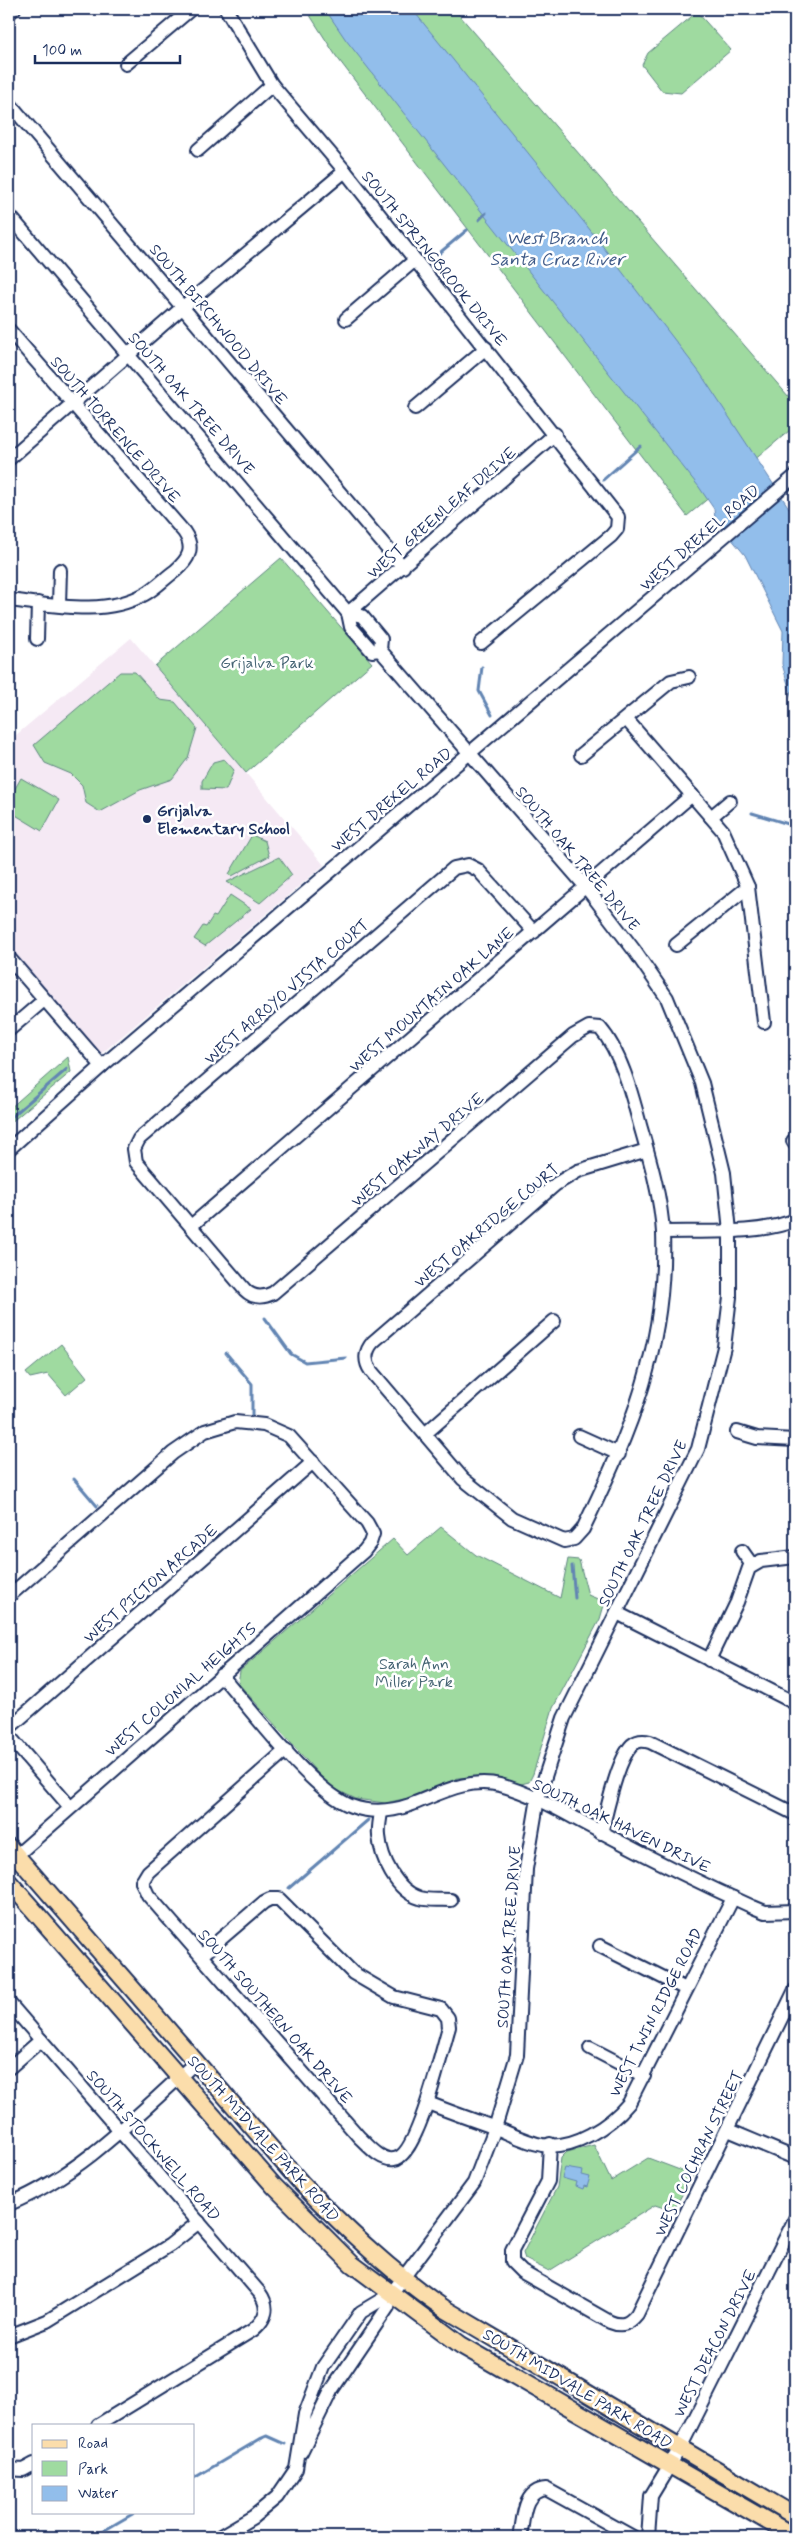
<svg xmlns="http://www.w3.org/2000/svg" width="804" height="2546" font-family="Mynerve,sans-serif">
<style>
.built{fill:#f5e9f4}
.green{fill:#9fdaa0;stroke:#5d847f}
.water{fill:#92beeb;stroke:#6285b3}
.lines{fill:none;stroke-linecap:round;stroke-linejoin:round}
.stream{stroke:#6285b3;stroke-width:3}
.minor-casing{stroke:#1b2f5e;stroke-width:16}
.major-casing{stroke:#1b2f5e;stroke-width:20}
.minor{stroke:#fff;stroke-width:12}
.major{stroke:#fbddab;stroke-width:16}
.poi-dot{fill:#1b2f5e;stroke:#fff;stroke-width:2}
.labels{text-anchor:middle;stroke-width:5;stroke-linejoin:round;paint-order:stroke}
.street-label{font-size:16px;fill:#1b2f5e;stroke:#fff}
.park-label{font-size:16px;fill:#436272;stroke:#fff}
.poi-label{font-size:16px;font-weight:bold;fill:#1b2f5e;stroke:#fff;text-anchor:start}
.water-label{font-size:18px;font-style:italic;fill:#3f5a88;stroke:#fff}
</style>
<rect width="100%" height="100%" fill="#fff"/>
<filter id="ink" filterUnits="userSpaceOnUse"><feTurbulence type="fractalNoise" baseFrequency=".02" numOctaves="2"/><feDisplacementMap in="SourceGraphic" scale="10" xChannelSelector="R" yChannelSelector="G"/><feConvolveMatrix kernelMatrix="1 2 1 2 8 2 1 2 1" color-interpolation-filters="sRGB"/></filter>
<g filter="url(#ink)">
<polygon class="built" points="131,638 324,865 101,1054 9,946 9,741"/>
<g class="green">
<polygon points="306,9 454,9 795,404 795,426 687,516 336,56"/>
<polygon points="697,12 731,50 681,93 662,91 642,65 648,53"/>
<polygon points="281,558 372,663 246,773 155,666"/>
<polygon points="120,672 135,672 160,700 175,702 197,728 188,758 172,779 140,790 100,812 86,803 82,785 71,774 45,763 34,745"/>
<polygon points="224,759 234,770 226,790 202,789 202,781 213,762"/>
<polygon points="21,778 59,800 42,831 9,811 9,799"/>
<polygon points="252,835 265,841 269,856 232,876 229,874"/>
<polygon points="279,857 292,875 260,903 227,882"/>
<polygon points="230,895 251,909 205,946 194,939 203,926 206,927 213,916 216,917"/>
<polygon points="68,1057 71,1072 9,1124 9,1109"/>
<polygon points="61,1344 87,1377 66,1395 48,1374 30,1378 26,1373"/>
<polygon points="441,1527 476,1555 560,1598 568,1559 579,1560 588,1595 605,1602 600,1619 553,1708 533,1774 529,1782 521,1784 481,1776 458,1778 413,1797 385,1803 356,1799 329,1786 238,1683 240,1671 393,1539 408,1555"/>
<polygon points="594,2145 611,2181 648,2158 693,2175 673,2211 655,2205 549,2271 525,2259 523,2253 557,2187 561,2158 567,2152"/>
</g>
<g class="water">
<polygon points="325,9 412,9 587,226 700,373 795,517 795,708 782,664 783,631 745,555 715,519 714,509 699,487 346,40"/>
<polygon points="565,2168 583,2171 582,2175 590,2177 587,2187 584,2186 583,2189 575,2186 576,2182 562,2178"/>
</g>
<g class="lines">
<g class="stream">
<polyline points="479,220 486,213"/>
<polyline points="430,261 467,230"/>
<polyline points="603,480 641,446"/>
<polyline points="482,667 479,691 492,715"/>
<polyline points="752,813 795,826"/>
<polyline points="792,1033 795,1033"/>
<polyline points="9,1119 67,1069"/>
<polyline points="265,1318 291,1354 305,1362 346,1358"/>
<polyline points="226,1353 252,1384 252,1415"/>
<polyline points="74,1479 97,1506"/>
<polyline points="572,1566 575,1598"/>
<polyline points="289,1888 368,1820"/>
<polyline points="194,2478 260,2439 267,2436 285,2444"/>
<polyline points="93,2537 136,2512"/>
</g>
<g class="minor-casing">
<g id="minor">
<polyline points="226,9 272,85 345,171 618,517 617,529 611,536 481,643"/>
<polyline points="9,13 14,9"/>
<polyline points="126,64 191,9"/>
<polyline points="9,103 403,567"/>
<polyline points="198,150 272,85"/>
<polyline points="9,215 348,613 555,434"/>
<polyline points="346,319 415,260"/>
<path d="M9,330l175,202c11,16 5,27 -9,39 -10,7 -19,17 -30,23 -41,23 -92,11 -136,6"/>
<polyline points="415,408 486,348"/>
<polyline points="9,459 183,307 345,171"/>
<polyline points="59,605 60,570"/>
<polygon points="348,613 362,616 381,639 380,650 372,651 351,627"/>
<polyline points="37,639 38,603"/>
<polyline points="627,720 723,831 748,887 764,1022"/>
<polyline points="581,755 671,681 689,677"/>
<polyline points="711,817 730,801"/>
<path d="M534,932l-56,-62 -10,-5 -14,3 -315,271 -5,10 2,13 109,128c8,8 18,8 28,3l300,-257 16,-9 11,1c21,24 32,67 40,97 10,35 21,72 23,108 4,113 -32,197 -80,296l-9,10 -10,2 -52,-23 -49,-39 -92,-108c-7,-10 -6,-20 2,-29l183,-158 22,-13 69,-21"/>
<polyline points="676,945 748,887"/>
<polyline points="9,958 102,1066"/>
<polyline points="9,1030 44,1000"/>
<polyline points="793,1141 795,1144"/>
<polyline points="9,1149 102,1066 795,476"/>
<polyline points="191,1226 692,795"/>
<path d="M663,1232c38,-1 98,3 132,-12"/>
<polyline points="737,1432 757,1438 795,1440"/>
<polyline points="426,1433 554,1321"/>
<polyline points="579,1436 619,1454"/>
<polyline points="742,1551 752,1565"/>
<polyline points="9,1596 173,1453 205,1431 235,1422 264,1425 289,1436 367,1523 373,1534 370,1543 364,1551 9,1862"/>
<polyline points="617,1613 795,1703"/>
<polyline points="709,1660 737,1602 749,1568 761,1561 795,1557"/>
<path d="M221,1675c30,34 89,115 130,131 19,7 39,6 59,-1 29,-11 58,-28 90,-20 37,10 69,31 103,48 49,26 99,51 150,74l12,5 30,-1"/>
<polyline points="9,1728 313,1462"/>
<polyline points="9,1736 70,1807"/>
<path d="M381,1812c-1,8 -3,16 -2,24 2,22 17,55 41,62 9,3 22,1 31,2"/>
<path d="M601,1833c6,-22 16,-73 31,-88 6,-5 11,-5 18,-3l145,72"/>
<path d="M142,1882l6,13 211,242c9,8 21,24 35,22 24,-2 48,-110 55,-132l-1,-9 -7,-9 -47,-12 -41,-24 -74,-74h-9l-6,3 -62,53"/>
<polyline points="142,1882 148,1872 286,1750"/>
<polyline points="600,1946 686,1989"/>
<path d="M9,2003l250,289c11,15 8,26 -6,38l-155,95"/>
<polyline points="590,2048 644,2076"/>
<polyline points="9,2068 41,2040"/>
<path d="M428,2103c22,9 45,17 68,25 15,6 30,14 46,17 32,5 68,-19 87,-42l104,-205"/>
<polyline points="728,2130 795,2158"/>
<path d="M550,2144l-2,37 -36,69v12l10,10 88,50c12,5 19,2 27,-8l158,-324"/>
<path d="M9,2204c73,-30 129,-90 187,-142"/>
<polyline points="9,2336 47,2321 170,2245 199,2222"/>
<polyline points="301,2452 331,2391 388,2307 391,2294"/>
<polyline points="9,2469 23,2470 34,2464"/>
<polyline points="219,2537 253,2517 277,2497 296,2469 305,2414 323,2367 361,2312 391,2294 474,2183 495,2128 517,2055 526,1869 538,1798 564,1718 698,1449 724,1347 730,1297 730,1231 724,1173 702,1083 667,998 634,950 586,887 380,650"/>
<path d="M520,2537c4,-18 2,-46 26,-48l87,48"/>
<polyline points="648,2537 651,2496 680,2448 795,2219"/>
</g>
</g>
<g class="major-casing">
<g id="major">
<path d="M9,1847l293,337c44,45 91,90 143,125l350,207"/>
<polyline points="9,1882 274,2186 352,2264 461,2345 795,2537"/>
</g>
</g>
<use href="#minor" class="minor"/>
<use href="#major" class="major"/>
</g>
</g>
<circle class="poi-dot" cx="147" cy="819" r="5"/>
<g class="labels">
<g class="street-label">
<text transform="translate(435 258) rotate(51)" y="6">SOUTH SPRINGBROOK DRIVE</text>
<text transform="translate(219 324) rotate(50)" y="6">SOUTH BIRCHWOOD DRIVE</text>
<text transform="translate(192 403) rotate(49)" y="6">SOUTH OAK TREE DRIVE</text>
<text transform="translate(116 429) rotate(49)" y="6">SOUTH TORRENCE DRIVE</text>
<text transform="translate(441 512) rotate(-41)" y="6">WEST GREENLEAF DRIVE</text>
<text transform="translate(699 537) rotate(-41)" y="6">WEST DREXEL ROAD</text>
<text transform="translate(391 799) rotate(-40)" y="6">WEST DREXEL ROAD</text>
<text transform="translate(578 858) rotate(50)" y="6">SOUTH OAK TREE DRIVE</text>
<text transform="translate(286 991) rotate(-41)" y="6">WEST ARROYO VISTA COURT</text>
<text transform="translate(431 999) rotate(-41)" y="6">WEST MOUNTAIN OAK LANE</text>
<text transform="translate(417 1149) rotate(-40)" y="6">WEST OAKWAY DRIVE</text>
<text transform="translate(486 1225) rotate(-40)" y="6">WEST OAKRIDGE COURT</text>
<text transform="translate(642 1523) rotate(-64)" y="6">SOUTH OAK TREE DRIVE</text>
<text transform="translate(150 1583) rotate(-41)" y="6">WEST PICTON ARCADE</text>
<text transform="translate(180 1689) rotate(-41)" y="6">WEST COLONIAL HEIGHTS</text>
<text transform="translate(622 1825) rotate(26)" y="6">SOUTH OAK HAVEN DRIVE</text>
<text transform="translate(508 1937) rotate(-86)" y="6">SOUTH OAK TREE DRIVE</text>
<text transform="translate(655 2012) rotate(-63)" y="6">WEST TWIN RIDGE ROAD</text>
<text transform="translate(276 2016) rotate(49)" y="6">SOUTH SOUTHERN OAK DRIVE</text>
<text transform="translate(264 2138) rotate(48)" y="6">SOUTH MIDVALE PARK ROAD</text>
<text transform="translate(154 2145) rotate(49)" y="6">SOUTH STOCKWELL ROAD</text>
<text transform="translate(698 2153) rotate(-64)" y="6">WEST COCHRAN STREET</text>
<text transform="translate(714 2343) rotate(-63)" y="6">WEST DEACON DRIVE</text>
<text transform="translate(578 2388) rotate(31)" y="6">SOUTH MIDVALE PARK ROAD</text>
</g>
<g class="park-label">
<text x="267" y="668">Grijalva Park</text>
<text x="414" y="1669">Sarah Ann<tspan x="414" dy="18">Miller Park</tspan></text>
</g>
<g class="poi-label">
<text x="157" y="816">Grijalva<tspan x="157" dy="18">Elementary School</tspan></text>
</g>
<g class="water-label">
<text x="557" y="244">West Branch<tspan x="557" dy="21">Santa Cruz River</tspan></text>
</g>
</g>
<rect width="804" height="2546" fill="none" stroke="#fff" stroke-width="30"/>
<rect x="15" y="15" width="774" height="2516" fill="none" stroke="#1b2f5e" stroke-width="2" filter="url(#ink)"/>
<rect x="32" y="2424" width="162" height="90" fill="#ffffff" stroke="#a4acbf"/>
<rect x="42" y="2440" width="25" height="8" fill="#fbddab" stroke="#a4acbf"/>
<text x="78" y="2448" font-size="15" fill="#1b2f5e">Road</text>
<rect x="42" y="2461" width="25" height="15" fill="#9fdaa0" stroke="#a4acbf"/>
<text x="78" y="2474" font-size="15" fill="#1b2f5e">Park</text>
<rect x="42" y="2486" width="25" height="15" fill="#92beeb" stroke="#a4acbf"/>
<text x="78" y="2498" font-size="15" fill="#1b2f5e">Water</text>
<path d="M35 55v8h145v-8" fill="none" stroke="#1b2f5e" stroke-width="2.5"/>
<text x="42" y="55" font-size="15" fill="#1b2f5e" stroke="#ffffff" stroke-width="4" paint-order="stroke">100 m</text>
</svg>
